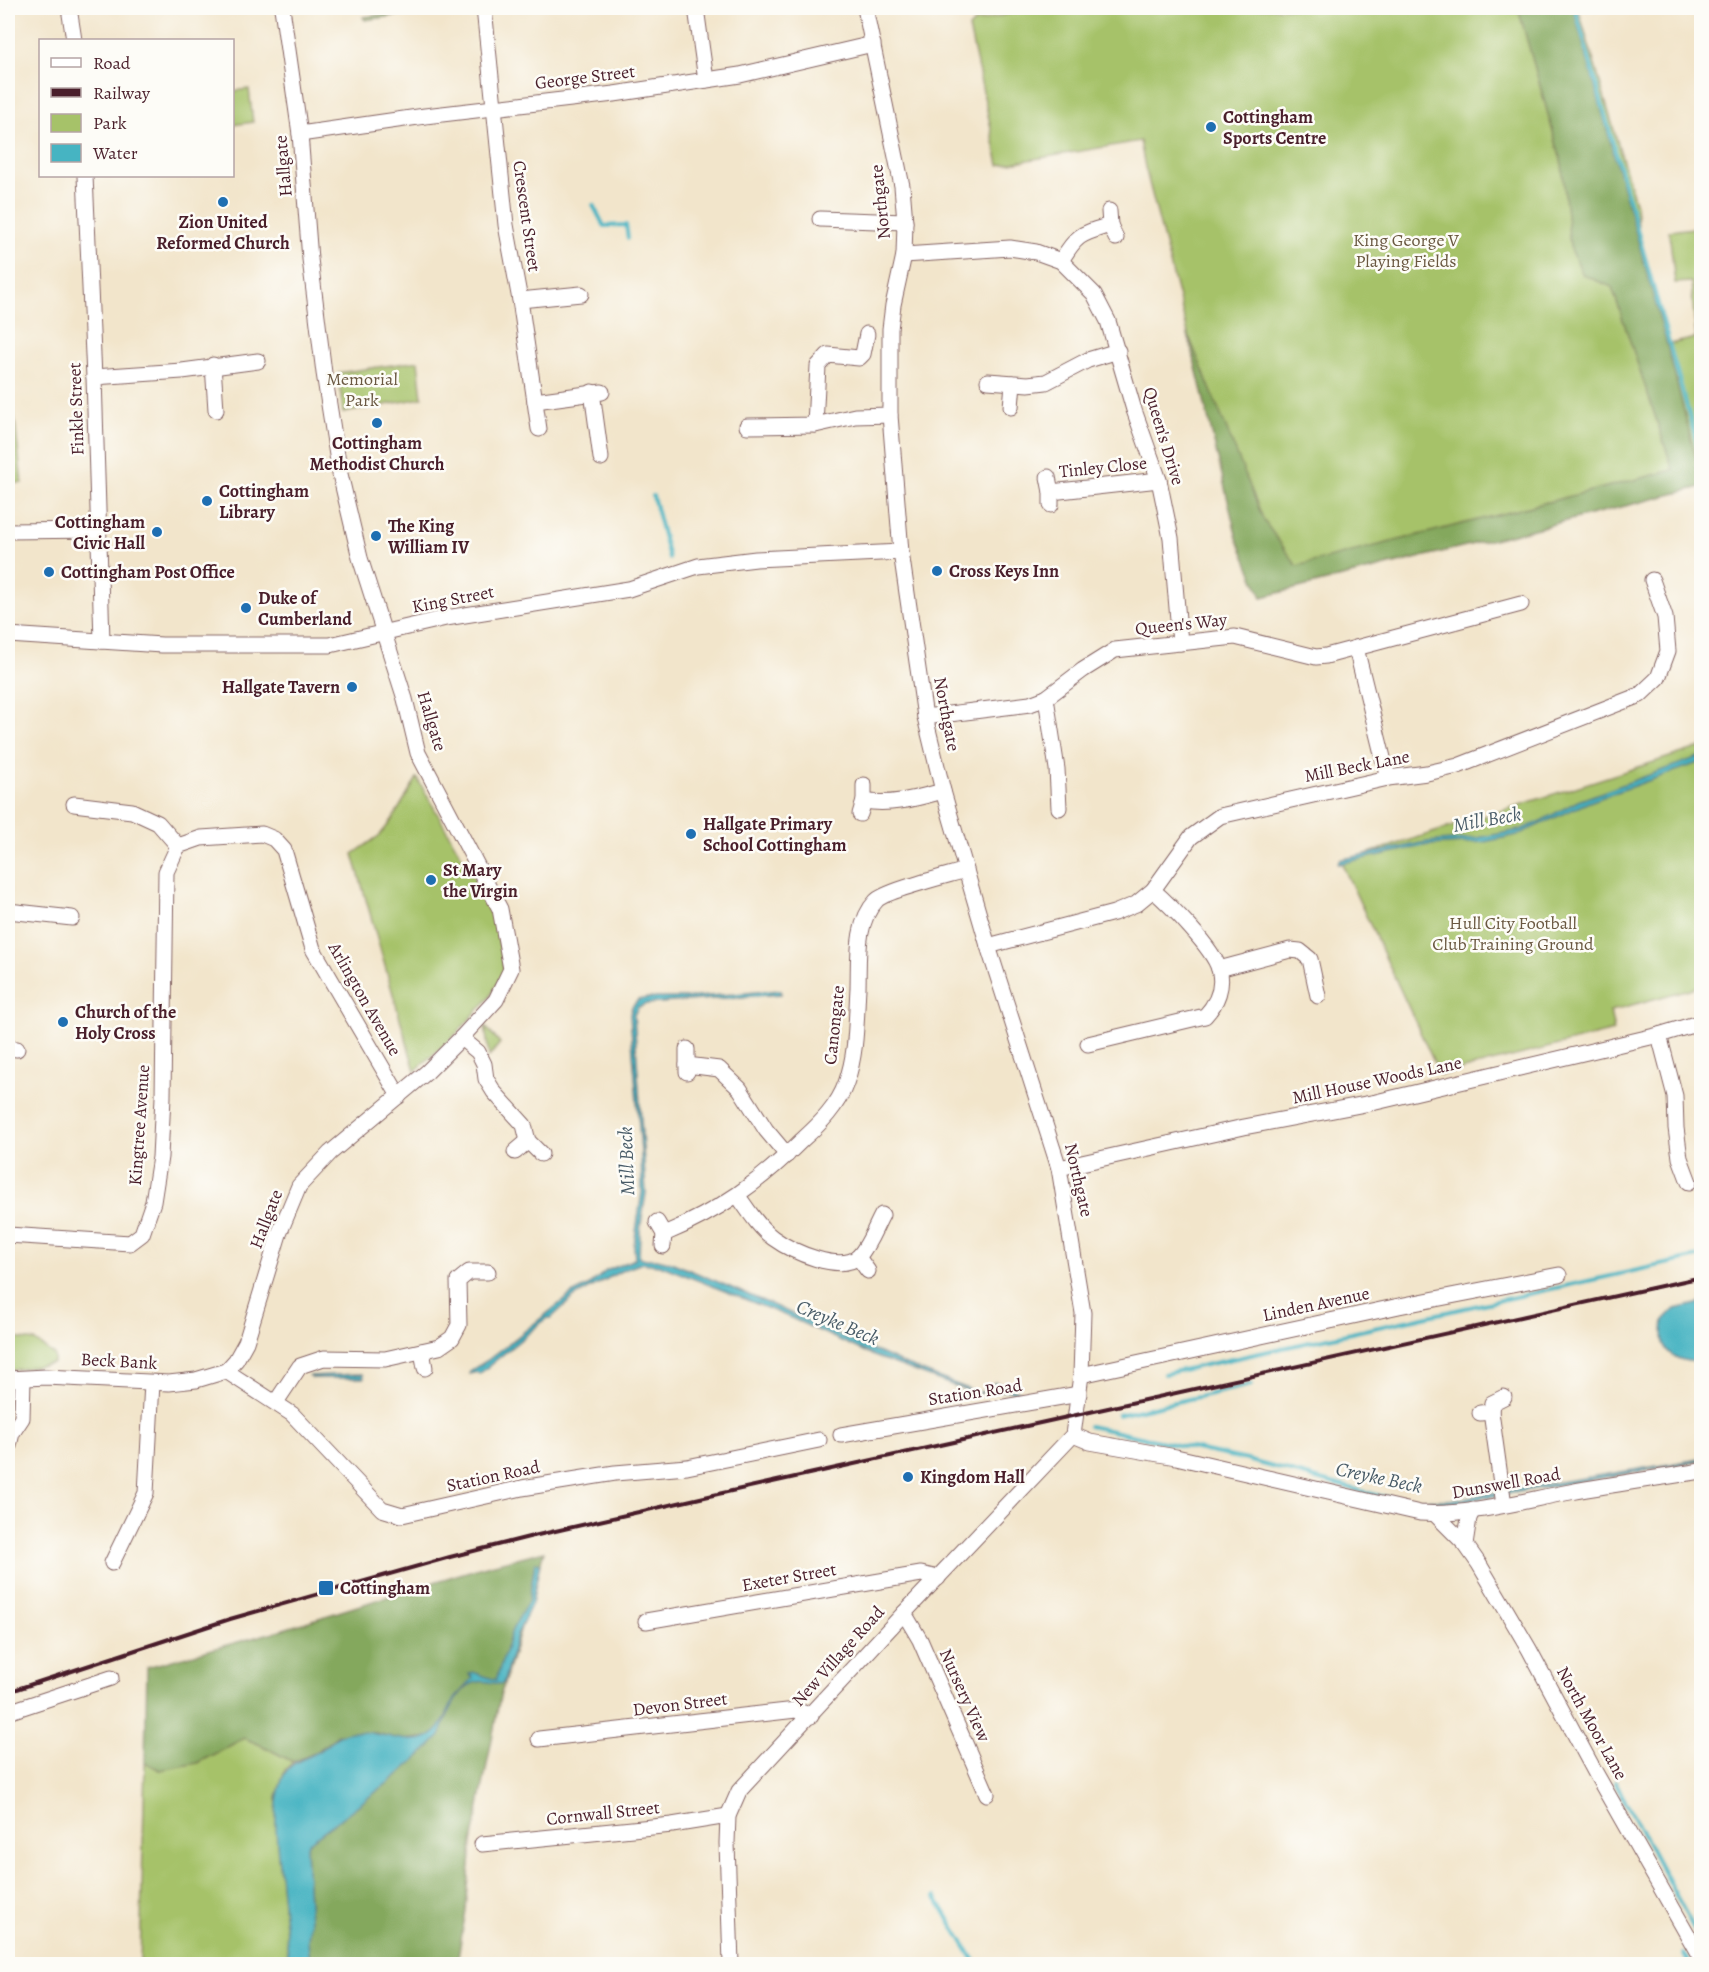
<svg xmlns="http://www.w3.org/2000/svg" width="1709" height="1972" font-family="Alegreya,serif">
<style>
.green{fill:#a6c269;stroke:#78704a;stroke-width:1.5}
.forest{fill:#84a85d;stroke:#676444;stroke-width:1.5}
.water{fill:#46b4c2;stroke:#486a76;stroke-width:1.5}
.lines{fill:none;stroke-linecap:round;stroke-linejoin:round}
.stream{stroke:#46b4c2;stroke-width:4}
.minor-casing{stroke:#856463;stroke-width:17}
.minor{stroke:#fff;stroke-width:15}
.rail{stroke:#4a1f2b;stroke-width:4}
.poi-dot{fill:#1f6fb2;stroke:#fdfcf7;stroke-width:2}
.labels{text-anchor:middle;stroke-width:5;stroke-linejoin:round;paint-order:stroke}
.street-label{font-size:18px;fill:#4a1f2b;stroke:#fdfcf7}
.poi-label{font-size:18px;font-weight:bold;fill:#4a1f2b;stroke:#fdfcf7;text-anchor:start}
.park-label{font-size:18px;fill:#6a5841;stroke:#fdfcf7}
.water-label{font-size:20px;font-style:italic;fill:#485b67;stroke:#fdfcf7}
</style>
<rect width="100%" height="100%" fill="#fdfcf7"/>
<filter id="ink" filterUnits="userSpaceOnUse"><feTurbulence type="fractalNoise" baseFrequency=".0167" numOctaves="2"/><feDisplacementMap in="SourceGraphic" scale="12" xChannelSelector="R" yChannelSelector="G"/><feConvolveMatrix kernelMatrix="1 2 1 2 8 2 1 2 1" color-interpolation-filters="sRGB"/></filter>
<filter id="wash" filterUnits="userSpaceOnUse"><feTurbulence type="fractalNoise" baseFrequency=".008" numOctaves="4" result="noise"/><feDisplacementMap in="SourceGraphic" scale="24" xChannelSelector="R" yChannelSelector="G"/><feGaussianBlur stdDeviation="1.35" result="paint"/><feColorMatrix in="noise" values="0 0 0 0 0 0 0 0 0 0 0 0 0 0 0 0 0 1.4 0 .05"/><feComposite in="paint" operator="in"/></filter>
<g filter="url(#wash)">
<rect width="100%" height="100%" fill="#f2e5cb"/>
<g class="green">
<polygon points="1033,8 1578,8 1636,205 1639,239 1670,344 1696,338 1691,282 1675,283 1669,231 1701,227 1701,487 1262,597 1214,434 1145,167 1140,141 999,165 969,28 975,22"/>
<polygon points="249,89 253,122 233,125 233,91"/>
<polygon points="418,361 422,398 343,413 338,373"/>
<polygon points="8,362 22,483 8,483"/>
<polygon points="1701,747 1701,986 1610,1011 1614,1031 1440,1075 1341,862"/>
<polygon points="417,778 494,913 504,971 490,997 456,1034 415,1071 353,854 380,835 392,820"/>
<polygon points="485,1026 500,1043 489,1057"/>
<polygon points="8,1337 35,1341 54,1355 54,1363 8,1371"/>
<polygon points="244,1738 263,1746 293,1762 285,1770 277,1797 277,1839 289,1964 140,1964 145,1762 160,1770 197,1763"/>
</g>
<g class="forest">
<polygon points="427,8 469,8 469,10 428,11 365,20 363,17"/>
<polygon points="1518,8 1573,8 1667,345 1701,478 1701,487 1262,597 1237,538 1188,334 1264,521 1297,566 1673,470 1612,287 1583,275 1570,247 1562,164"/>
<polygon points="544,1551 500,1697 472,1843 466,1910 457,1964 310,1964 308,1940 310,1922 306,1850 308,1843 397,1776 422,1754 431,1737 402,1740 376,1733 338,1735 315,1753 293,1762 263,1746 244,1738 197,1763 160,1770 145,1762 147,1667 274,1632 479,1568"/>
</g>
<g class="water">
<polygon points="1701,756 1701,762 1589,802 1517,835 1484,842 1428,845 1338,864 1339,860 1427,842 1477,838 1520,830 1541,821 1578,801"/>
<polygon points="781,990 781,994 646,1004 638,1007 634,1015 646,1193 640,1230 639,1257 646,1259 657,1259 673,1263 770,1304 906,1365 976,1392 983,1392 995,1382 1031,1396 1027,1399 1008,1390 976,1394 874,1356 789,1317 660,1265 642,1263 621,1271 574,1297 551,1318 547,1318 479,1374 477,1372 470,1374 470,1371 488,1360 572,1294 588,1286 606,1271 635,1259 634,1245 642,1192 641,1152 630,1014 632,1007 638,1000 648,998 686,998"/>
<path d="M1701,1303v57c-10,4 -28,-1 -35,-11 -4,-7 -3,-20 -2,-29l11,-11z"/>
<polygon points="363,1374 364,1378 312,1378 310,1376"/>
<polygon points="1701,1459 1701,1461 1452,1503 1406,1502 1404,1499 1449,1500"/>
<path d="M535,1562l5,1 -8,40 -15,32 -14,49c-9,0 -17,-4 -25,-2 -14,2 -24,20 -29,31h-2l7,-14 19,-21 -4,-4 4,-2 23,8 16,-50 17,-30z"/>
<path d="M447,1714l1,1 -8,21 -18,18 -25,22 -89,67 -2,7 4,72 -2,18 2,24h-21c-3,-30 -6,-60 -9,-90 -3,-30 -8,-62 1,-91 5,-19 16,-21 31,-28 15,-7 22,-21 39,-23 36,-4 78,30 96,-18z"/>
</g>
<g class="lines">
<g class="stream">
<polyline points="1575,8 1702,461"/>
<polyline points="593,205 604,226 626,225 628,238"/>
<polyline points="653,496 669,558"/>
<polyline points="1164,1374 1702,1256"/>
<polyline points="1118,1415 1251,1385"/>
<polyline points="1089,1426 1247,1460 1380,1496 1407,1501"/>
<polyline points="1615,1782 1700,1940"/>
<polyline points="935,1896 976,1964"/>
<polyline points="1684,1954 1690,1964"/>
</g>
</g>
</g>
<g filter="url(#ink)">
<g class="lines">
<g class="minor-casing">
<g id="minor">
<polyline points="69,8 74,40"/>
<polyline points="484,8 506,225 520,300 539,429"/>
<polyline points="696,8 706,80"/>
<polyline points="300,134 425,116 614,94 740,75 873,44"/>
<polyline points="85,176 94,377 102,641"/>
<polyline points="1109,211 1110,225 1116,238"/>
<polyline points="820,219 905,222"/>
<polyline points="904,255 1010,248 1036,252 1061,261 1094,294 1108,321 1134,410 1159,480 1171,538 1180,643"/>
<path d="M1061,261c16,-27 20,-27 49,-36"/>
<polyline points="520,300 581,294"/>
<polyline points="213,365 216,410"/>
<polyline points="94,377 182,371 258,361"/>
<polyline points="988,381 1028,384 1046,382 1088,360 1118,351"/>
<polyline points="592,392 601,458"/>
<polyline points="535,401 602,392"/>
<polyline points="1011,407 1013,383"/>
<polyline points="815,425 818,366 828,355 859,358 863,354 867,334"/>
<polyline points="747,426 815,425 855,416 890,415"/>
<polyline points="1048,477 1051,492 1051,505"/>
<polyline points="1051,492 1159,480"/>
<polyline points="8,531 99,530"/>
<polyline points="8,635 162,645 330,645 446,618 629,589 698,566 756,559 901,552"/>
<polyline points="1356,648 1388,778"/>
<polyline points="1046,698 1057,769 1059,808"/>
<polyline points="925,717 1030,704 1046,698 1083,670 1115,650 1235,637 1316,657 1326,656 1521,604"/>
<path d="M864,801c27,5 53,-3 79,-10"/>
<polyline points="860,814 864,801 864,785"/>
<polyline points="178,846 201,838 262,834 274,839 284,850 313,949 399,1096"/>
<polyline points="8,911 72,918"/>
<polyline points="988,946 1114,913 1136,904 1153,890 1191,837 1220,816 1388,778 1427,773 1458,766 1640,695 1658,678 1668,651 1665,617 1652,580"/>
<polyline points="1219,969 1290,950 1300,951 1310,959 1318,996"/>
<polyline points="1659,1035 1675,1096 1676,1128 1680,1158 1689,1182"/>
<polyline points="461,1038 478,1052 484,1064 486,1079 494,1092 524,1125 528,1141 541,1154"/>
<path d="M1088,1044l117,-28c12,-13 19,-30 14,-47 -6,-21 -49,-64 -66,-79"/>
<polyline points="8,1048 17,1049"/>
<polyline points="687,1049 687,1072"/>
<polyline points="687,1065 719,1069 740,1089 766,1130 787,1155"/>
<polyline points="515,1152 528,1141"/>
<polyline points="1059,1168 1244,1127 1376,1102 1659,1035 1702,1022"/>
<path d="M738,1196c10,14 21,32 35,42 18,13 68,36 86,18 10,-11 16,-28 23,-41"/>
<polyline points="657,1222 664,1234 663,1246"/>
<path d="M664,1234c55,-23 96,-52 138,-94 18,-16 36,-34 44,-57 11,-30 10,-63 12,-95 1,-28 -3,-65 18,-87 8,-10 74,-26 90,-31"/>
<polyline points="8,1235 130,1243 142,1234 153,1202 160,1157 163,1097 166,872 178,846 158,823 132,811 74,804"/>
<polyline points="858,1257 868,1271"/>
<polyline points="422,1351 425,1368"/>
<polyline points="226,1371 236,1360 246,1342 279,1234 299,1186 330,1153 427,1072 461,1038 496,1000 511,969 500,909 418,753 405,699 360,558 340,474 324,373 310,259 300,134 282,8"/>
<polyline points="226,1371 292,1414 382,1509 402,1515 522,1488 615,1473 687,1467 819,1440"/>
<polyline points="1081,1375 1399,1306 1559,1275"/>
<polyline points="8,1379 46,1377 169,1383 196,1380 226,1371"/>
<polyline points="276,1402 300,1366 324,1358 385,1359 439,1347 452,1338 459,1325 458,1281 469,1272 488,1272"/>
<polyline points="1491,1412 1504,1505"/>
<polyline points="1480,1413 1491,1412 1492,1403 1504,1397"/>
<polyline points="841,1435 1079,1394"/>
<path d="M1073,1435l17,7 86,15 244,56c50,3 101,-12 150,-21 43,-8 88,-14 132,-21"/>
<polyline points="8,1450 12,1433 22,1418 23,1379"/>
<polyline points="1435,1514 1465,1544 1479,1564 1529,1649 1595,1772 1702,1960"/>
<polyline points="1465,1544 1469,1518 1473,1510"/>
<polyline points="112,1563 146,1493 152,1383"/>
<polyline points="904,1613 920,1640 987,1794"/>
<polyline points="646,1621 921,1574 938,1578"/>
<polyline points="8,1712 111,1678"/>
<polyline points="539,1739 796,1710 811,1716"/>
<polyline points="482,1844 672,1825 728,1816"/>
<polyline points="731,1964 727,1843 728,1816 739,1791 904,1613 1073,1435 1081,1375 1083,1313 1059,1168 988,946 943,791 925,717 901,552 890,415 890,329 893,305 904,255 905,222 902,186 865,8"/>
</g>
</g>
<use href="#minor" class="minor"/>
<polyline class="rail" points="8,1692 230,1619 450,1557 529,1537 709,1496 1702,1277"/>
</g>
</g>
<g class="poi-dot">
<circle cx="1211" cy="127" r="6"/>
<circle cx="223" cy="202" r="6"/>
<circle cx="377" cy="423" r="6"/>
<circle cx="207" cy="501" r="6"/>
<circle cx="157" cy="532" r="6"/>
<circle cx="376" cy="536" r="6"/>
<circle cx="937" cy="571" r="6"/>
<circle cx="49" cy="572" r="6"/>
<circle cx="246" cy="608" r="6"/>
<circle cx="352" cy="687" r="6"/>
<circle cx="691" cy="834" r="6"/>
<circle cx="431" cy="880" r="6"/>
<circle cx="63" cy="1022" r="6"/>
<circle cx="908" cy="1477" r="6"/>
<rect x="318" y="1580" width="16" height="16" rx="3"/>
</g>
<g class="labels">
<g class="street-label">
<text transform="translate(585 77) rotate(-7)" y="6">George Street</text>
<text transform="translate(283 166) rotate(-95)" y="6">Hallgate</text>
<text transform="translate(880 202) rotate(-96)" y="6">Northgate</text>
<text transform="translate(527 216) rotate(82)" y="6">Crescent Street</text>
<text transform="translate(76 409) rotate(-92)" y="6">Finkle Street</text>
<text transform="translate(1164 436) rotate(73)" y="6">Queen's Drive</text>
<text transform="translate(1103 467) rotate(-6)" y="6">Tinley Close</text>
<text transform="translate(453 599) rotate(-11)" y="6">King Street</text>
<text transform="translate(1181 624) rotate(-6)" y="6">Queen's Way</text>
<text transform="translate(947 714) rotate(79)" y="6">Northgate</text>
<text transform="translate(432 721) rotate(73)" y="6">Hallgate</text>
<text transform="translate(1357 766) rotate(-11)" y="6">Mill Beck Lane</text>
<text transform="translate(365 999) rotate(60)" y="6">Arlington Avenue</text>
<text transform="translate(834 1025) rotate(-84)" y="6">Canongate</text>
<text transform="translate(1377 1080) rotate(-12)" y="6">Mill House Woods Lane</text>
<text transform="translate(139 1125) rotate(-86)" y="6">Kingtree Avenue</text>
<text transform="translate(1079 1180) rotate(77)" y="6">Northgate</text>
<text transform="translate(266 1219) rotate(-69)" y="6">Hallgate</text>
<text transform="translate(1316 1304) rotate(-12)" y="6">Linden Avenue</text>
<text transform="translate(119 1361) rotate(3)" y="6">Beck Bank</text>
<text transform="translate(975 1392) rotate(-9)" y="6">Station Road</text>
<text transform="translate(493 1476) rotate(-12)" y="6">Station Road</text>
<text transform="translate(1506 1483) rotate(-10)" y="6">Dunswell Road</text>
<text transform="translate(789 1577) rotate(-10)" y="6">Exeter Street</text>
<text transform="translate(838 1656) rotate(-48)" y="6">New Village Road</text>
<text transform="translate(965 1695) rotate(66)" y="6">Nursery View</text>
<text transform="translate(680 1704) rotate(-7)" y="6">Devon Street</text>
<text transform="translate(1592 1723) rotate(61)" y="6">North Moor Lane</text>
<text transform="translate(603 1813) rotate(-6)" y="6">Cornwall Street</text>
</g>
<g class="poi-label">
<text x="1223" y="123">Cottingham<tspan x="1223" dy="21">Sports Centre</tspan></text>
<text x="223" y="228" text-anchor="middle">Zion United<tspan x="223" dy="21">Reformed Church</tspan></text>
<text x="377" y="449" text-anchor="middle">Cottingham<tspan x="377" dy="21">Methodist Church</tspan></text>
<text x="219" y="497">Cottingham<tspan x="219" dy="21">Library</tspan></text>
<text x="145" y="528" text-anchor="end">Cottingham<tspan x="145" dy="21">Civic Hall</tspan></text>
<text x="388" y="532">The King<tspan x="388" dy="21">William IV</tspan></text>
<text x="949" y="577">Cross Keys Inn</text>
<text x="61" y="578">Cottingham Post Office</text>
<text x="258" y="604">Duke of<tspan x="258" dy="21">Cumberland</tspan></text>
<text x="340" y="693" text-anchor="end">Hallgate Tavern</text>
<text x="703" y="830">Hallgate Primary<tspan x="703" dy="21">School Cottingham</tspan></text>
<text x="443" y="876">St Mary<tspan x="443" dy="21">the Virgin</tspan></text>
<text x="75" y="1018">Church of the<tspan x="75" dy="21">Holy Cross</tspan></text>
<text x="920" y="1483">Kingdom Hall</text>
<text x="340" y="1594">Cottingham</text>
</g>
<g class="park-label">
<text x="1406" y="246">King George V<tspan x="1406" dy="21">Playing Fields</tspan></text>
<text x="362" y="385">Memorial<tspan x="362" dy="21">Park</tspan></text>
<text x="1513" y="929">Hull City Football<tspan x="1513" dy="21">Club Training Ground</tspan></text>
</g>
<g class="water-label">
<text transform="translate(1487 819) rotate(-10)" y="7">Mill Beck</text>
<text transform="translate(626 1161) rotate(-92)" y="7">Mill Beck</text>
<text transform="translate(838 1322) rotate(23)" y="7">Creyke Beck</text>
<text transform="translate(1379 1477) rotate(12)" y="7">Creyke Beck</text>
</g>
</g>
<rect width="1709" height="1972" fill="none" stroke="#fdfcf7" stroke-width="30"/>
<rect x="39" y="39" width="195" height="138" fill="#fdfcf7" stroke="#b5a4a5" stroke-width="1.5"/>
<rect x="51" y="58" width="30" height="9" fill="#ffffff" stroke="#b5a4a5" stroke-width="1.5"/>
<text x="93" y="69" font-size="18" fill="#4a1f2b">Road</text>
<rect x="51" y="88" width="30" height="9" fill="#4a1f2b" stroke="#b5a4a5" stroke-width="1.5"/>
<text x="93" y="99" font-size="18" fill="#4a1f2b">Railway</text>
<rect x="51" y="114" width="30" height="18" fill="#a6c269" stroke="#b5a4a5" stroke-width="1.5"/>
<text x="93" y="129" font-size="18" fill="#4a1f2b">Park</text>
<rect x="51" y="144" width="30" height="18" fill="#46b4c2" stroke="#b5a4a5" stroke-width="1.5"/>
<text x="93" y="159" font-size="18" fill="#4a1f2b">Water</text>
</svg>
